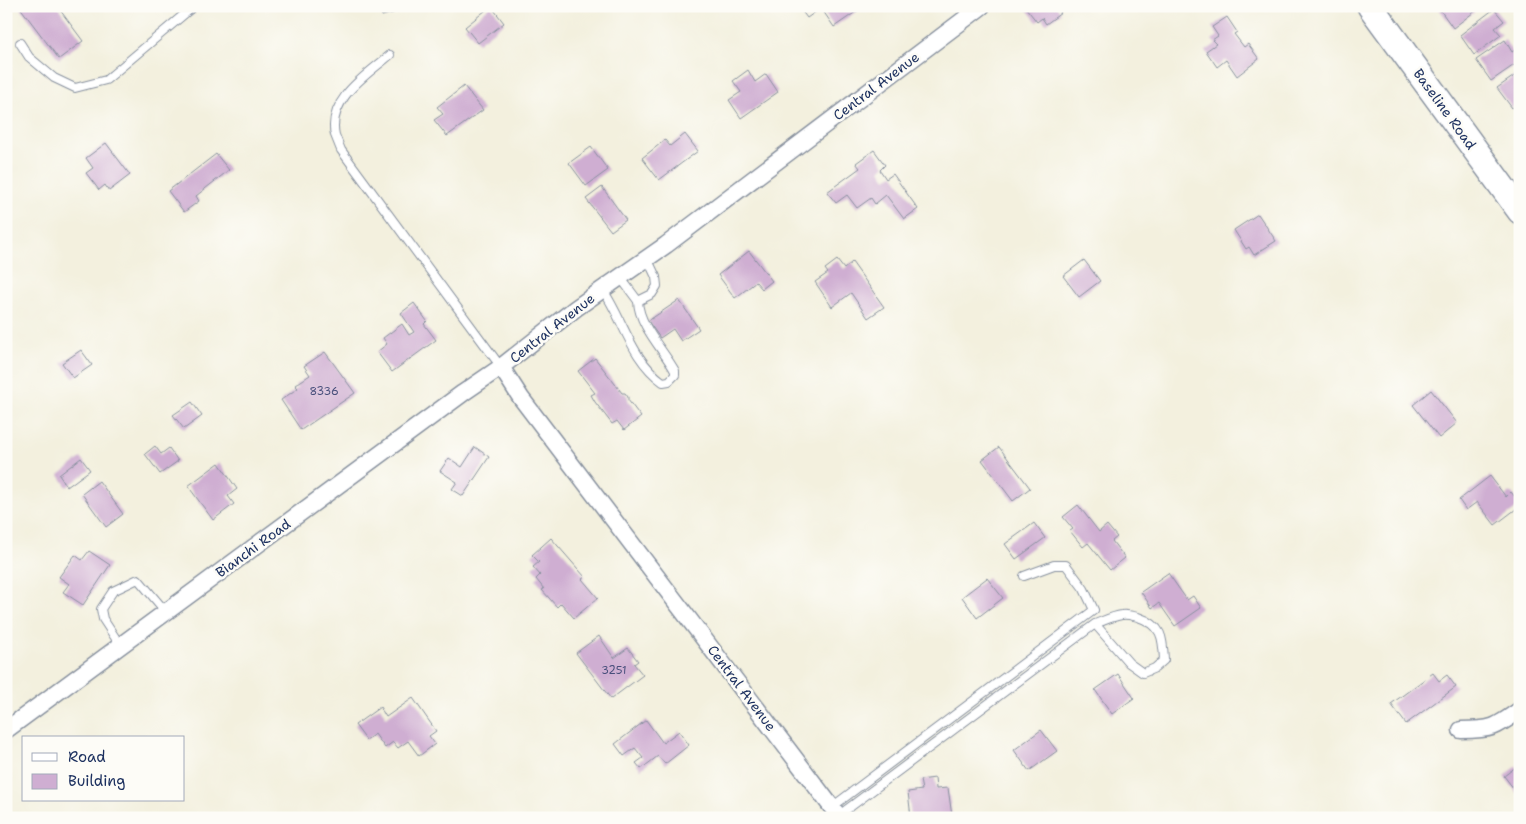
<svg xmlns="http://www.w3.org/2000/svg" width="1526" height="824" font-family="'Shantell Sans',sans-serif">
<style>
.building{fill:#cfaed2}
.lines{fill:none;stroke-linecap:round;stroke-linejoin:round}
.service-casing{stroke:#87909e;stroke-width:10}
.minor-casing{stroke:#87909e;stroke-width:19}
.primary-casing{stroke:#87909e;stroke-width:28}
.service{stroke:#fff;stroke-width:8}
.minor{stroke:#fff;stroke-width:16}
.primary{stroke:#fff;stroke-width:25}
.labels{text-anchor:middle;stroke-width:5;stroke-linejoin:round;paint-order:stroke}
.number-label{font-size:11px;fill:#484f7b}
.street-label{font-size:14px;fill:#1b2f5e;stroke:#fdfcf7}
</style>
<rect width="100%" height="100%" fill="#fdfcf7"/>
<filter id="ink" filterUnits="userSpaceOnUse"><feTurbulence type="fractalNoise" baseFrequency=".02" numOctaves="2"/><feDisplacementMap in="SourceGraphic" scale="10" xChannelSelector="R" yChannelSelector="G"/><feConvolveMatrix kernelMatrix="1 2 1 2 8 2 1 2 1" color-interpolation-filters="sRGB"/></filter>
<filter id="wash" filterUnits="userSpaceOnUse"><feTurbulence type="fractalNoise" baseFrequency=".0096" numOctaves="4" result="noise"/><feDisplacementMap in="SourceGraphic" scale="20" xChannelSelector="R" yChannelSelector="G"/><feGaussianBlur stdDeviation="1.12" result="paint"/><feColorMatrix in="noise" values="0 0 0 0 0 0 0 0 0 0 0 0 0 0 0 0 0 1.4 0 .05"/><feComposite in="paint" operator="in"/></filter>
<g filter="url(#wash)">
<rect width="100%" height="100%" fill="#f3f0de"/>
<g id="blocks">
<g class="building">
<polygon points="19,6 57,6 83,41 59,59"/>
<polygon points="380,6 399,6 400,11 382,16"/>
<polygon points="491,6 504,23 478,43 465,27"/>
<polygon points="798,6 858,6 860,9 834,27 821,8 807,18"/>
<polygon points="1027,6 1056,6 1061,13 1046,24 1042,18 1037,22 1026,8"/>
<polygon points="1439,6 1482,6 1453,28 1438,7"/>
<polygon points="1494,9 1504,21 1495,28 1501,35 1474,55 1460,35"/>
<polygon points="1227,17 1237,32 1234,34 1244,47 1248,44 1259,59 1237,76 1226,60 1217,67 1206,51 1216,44 1212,40 1218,36 1212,27"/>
<polygon points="1505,40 1512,52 1520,47 1520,61 1491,81 1476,60"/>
<polygon points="748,70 755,82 766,74 778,92 741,118 729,100 741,92 733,81"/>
<polygon points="1520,72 1520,103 1512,108 1497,88"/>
<polygon points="464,86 483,110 447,136 434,120 443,114 437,107"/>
<polygon points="685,134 698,151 659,180 642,158 665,140 670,146"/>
<polygon points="106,143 130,175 109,191 105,185 99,190 86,173 93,168 86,158"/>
<polygon points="591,147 608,170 586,186 569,163"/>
<polygon points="874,150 885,165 880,170 886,179 893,174 918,209 904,219 886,195 875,204 871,198 857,208 847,195 836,203 827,192 860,168 856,163"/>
<polygon points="216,154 229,170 196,196 199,201 184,212 168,191"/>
<polygon points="602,187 626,220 611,231 586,199"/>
<polygon points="1258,214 1276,241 1254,255 1249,247 1246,249 1234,230"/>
<polygon points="749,251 772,281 762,289 756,282 735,298 718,275"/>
<polygon points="837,260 844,269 852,262 884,307 868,318 851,293 832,307 815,282 828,273 825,269"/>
<polygon points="1084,260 1100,281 1079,297 1063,276"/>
<polygon points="679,300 699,329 681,341 673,329 660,338 648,321"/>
<polygon points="414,303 427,321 424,324 436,340 392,372 377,352 387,344 383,338 402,324 409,335 414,332 401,313"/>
<polygon points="81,350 92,365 73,378 62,363"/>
<polygon points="325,352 355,393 301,430 281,400 298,388 295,385 310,375 304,366"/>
<polygon points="595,358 622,393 625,393 628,397 628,400 641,417 624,430 617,421 612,424 595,402 591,395 595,393 578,371"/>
<polygon points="1431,390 1457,423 1439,438 1413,405"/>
<polygon points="192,402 202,416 184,429 173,415"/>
<polygon points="155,446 161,454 169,448 178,461 160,474 145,454"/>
<polygon points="475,447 489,457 463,496 452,489 457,482 440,471 449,458 462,467"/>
<polygon points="999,447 1030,488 1013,501 982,460"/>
<polygon points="81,458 90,470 67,487 59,475"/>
<polygon points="219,463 237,489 228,496 234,504 213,520 188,486"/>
<polygon points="1490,476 1506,497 1511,492 1520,503 1520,506 1495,525 1477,502 1466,510 1459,500"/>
<polygon points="99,481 123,514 106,527 82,494"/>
<polygon points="1078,505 1099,532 1107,525 1117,537 1112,541 1125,558 1110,570 1088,543 1083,547 1070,531 1073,529 1063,517"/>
<polygon points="1034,523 1045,538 1016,559 1005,544"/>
<polygon points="551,538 585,577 582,579 598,598 574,618 561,603 557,607 542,590 544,589 536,579 540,575 533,567 539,562 532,555"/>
<polygon points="89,551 110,565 83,605 63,592 69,584 59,577 75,555 82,560"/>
<polygon points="1168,573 1187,600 1193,596 1201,608 1175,626 1159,603 1152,608 1141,592"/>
<polygon points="987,578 1003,598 977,618 962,597"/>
<polygon points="599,636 614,658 628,648 638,661 634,664 643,675 611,699 576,653"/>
<polygon points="1433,673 1439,681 1447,675 1456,687 1406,724 1391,704"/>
<polygon points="1118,674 1134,698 1112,714 1095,690"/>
<polygon points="413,698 436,731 429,736 435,744 419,756 408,741 398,748 393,742 385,748 375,734 366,740 355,725 380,707 386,717"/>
<polygon points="646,720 663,743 679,731 689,745 665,764 658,756 641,769 636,763 643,758 635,748 624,756 615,744"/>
<polygon points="1041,730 1057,751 1029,771 1014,750"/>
<polygon points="1520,764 1520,797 1504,776"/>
<polygon points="935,778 936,789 948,788 952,816 911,817 908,792 922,790 920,780"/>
</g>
</g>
</g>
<g filter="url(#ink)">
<use href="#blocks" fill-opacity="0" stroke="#87909e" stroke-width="1"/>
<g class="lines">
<g class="service-casing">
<g id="service">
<polyline points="20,43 29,57 54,78 75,88 106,80 194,6"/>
<path d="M390,55c-23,20 -63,44 -55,80 2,5 4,10 6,15l160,217"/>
<polyline points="620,277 638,301 652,294 657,286 656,277 647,258"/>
<path d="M603,290c21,31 28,69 60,92l6,-1 6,-6v-4c-12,-22 -36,-45 -37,-70"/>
<polyline points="120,645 103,619 101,609 113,591 138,579 166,612"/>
<polyline points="832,807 1094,610 1084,589 1066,565 1054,565 1024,576"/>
<path d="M838,816l257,-192c8,-3 18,-8 27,-9 5,-1 11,1 16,2 24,8 25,20 26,43l-9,8 -12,5 -14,-10 -34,-39"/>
</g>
</g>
<g class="minor-casing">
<g id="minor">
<polyline points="6,730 463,393 501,367"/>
<path d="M1461,730c31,0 34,-2 59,-20"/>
<polyline points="840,818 521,398 501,367 576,308 666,245 982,6"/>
</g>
</g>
<g class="primary-casing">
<polyline id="primary" points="1370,6 1520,211"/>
</g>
<use href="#service" class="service"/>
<use href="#minor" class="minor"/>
<use href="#primary" class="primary"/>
</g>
</g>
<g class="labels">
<g class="number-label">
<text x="324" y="395">8336</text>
<text x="614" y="674">3251</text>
</g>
<g class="street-label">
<text transform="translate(876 86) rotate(-37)" y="5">Central Avenue</text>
<text transform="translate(1445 109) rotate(54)" y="5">Baseline Road</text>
<text transform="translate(552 328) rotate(-38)" y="5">Central Avenue</text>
<text transform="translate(253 548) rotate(-36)" y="5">Bianchi Road</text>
<text transform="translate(742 688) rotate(53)" y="5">Central Avenue</text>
</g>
</g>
<rect width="1526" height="824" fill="none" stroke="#fdfcf7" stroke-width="25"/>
<rect x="22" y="736" width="162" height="65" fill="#fdfcf7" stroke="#a3aaba"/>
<rect x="32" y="753" width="25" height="8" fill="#ffffff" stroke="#a3aaba"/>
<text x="68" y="762" font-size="15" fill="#1b2f5e">Road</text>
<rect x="32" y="774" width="25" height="15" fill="#cfaed2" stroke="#a3aaba"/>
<text x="68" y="786" font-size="15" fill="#1b2f5e">Building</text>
</svg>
